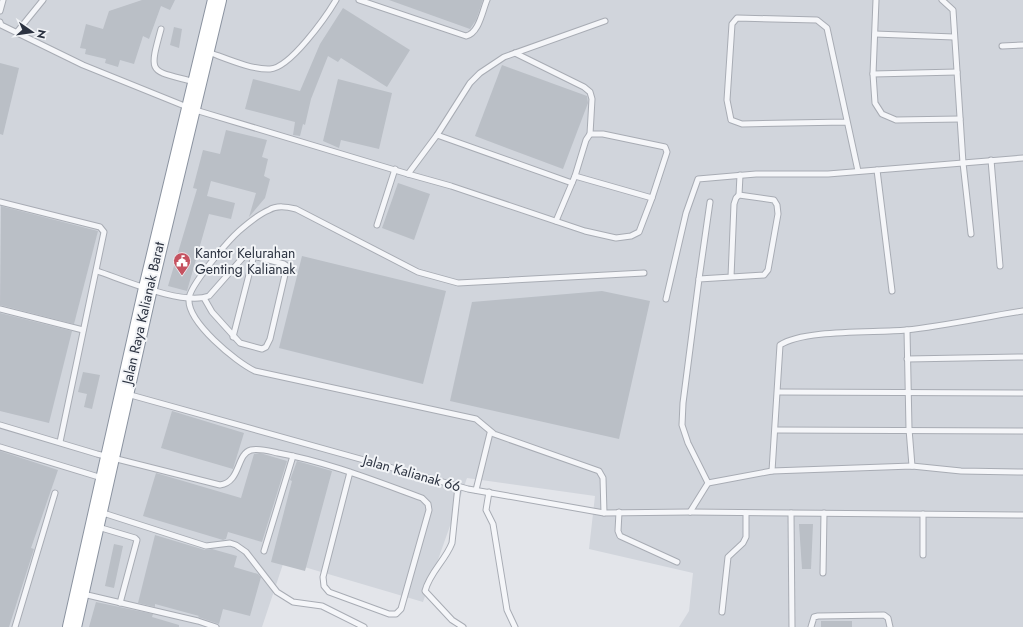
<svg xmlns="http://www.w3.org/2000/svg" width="1023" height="627" font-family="Jost,sans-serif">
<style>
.built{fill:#d1d5dc}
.building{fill:#babfc6}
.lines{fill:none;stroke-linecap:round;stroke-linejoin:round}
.lane-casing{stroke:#a8acb4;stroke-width:7}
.highway-casing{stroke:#8b93a0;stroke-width:20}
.lane{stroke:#f5f6f9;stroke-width:5}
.highway{stroke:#fff;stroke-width:18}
.labels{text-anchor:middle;stroke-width:4;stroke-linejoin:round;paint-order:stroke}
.poi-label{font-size:14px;fill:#2c3341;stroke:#f2f4f7;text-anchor:start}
.street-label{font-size:14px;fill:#2c3341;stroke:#f2f4f7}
</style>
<rect width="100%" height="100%" fill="#e3e5ea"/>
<polygon class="built" points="0,0 1023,0 1023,627 679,627 689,611 693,573 589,549 595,496 467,478 423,602 284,561 262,627 0,627"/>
<g class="building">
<polygon points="142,0 175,0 170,10 161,6 149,39 143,36 134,64 120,60 118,67 105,63 106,59 85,54 86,49 80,48 86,24 103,29 109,11"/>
<polygon points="389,0 483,0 476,20 470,29"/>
<polygon points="343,8 410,50 387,87 341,58 338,62 328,56 311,99 305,125 303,124 300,136 293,135 295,122 245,109 253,79 300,91 320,44"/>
<polygon points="174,27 182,29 179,48 170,45"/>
<polygon points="0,63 19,68 3,135 0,134"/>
<polygon points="502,65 587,96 588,103 563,169 475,136"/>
<polygon points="338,79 392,93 379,149 341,140 339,148 323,141"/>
<polygon points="226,130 267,140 262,157 268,159 264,176 270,179 265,198 249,217 256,193 211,181 207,196 235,203 231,219 209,214 187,291 168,286 197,189 193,188 203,150 220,154"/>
<polygon points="398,183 430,194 414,240 382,228"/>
<polygon points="1,206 98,231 74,324 0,305"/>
<polygon points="302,256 446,291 423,384 279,348"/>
<polygon points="602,291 650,301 619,439 450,401 472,302"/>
<polygon points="0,313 72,331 49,423 0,411"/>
<polygon points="83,372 100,375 92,409 84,407 87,394 78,392"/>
<polygon points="172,411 244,433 233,469 161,448"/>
<polygon points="0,451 58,470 31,548 34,549 9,627 0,627"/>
<polygon points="260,453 287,461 262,542 228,532 226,539 223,540 143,516 156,473 241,498 254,454"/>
<polygon points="297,461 332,471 305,571 271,562 292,481 290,480"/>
<polygon points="799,524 813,524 811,569 802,569"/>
<polygon points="155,535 205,550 212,549 237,556 234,567 258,574 261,577 250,616 223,609 219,624 198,617 199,616 155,604 155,607 138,603"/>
<polygon points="114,544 123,546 114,588 105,586"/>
<polygon points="96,602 153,614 152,617 179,625 179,627 89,627"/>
<rect x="821" y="621" width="31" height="6"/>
</g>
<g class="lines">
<g class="lane-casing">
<g id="lane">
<path d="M359,0l107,36c13,-3 16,-24 21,-36"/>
<polyline points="876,0 873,74 875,103 882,114 896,120 960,119"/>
<polyline points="942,0 953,10 963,163 971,234"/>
<polyline points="0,11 3,0"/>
<polyline points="0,22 1,25 83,65 192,109 408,174 451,186 585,231 616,238 631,236 639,232 652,198"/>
<path d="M161,29c-13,47 -11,41 34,53"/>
<polyline points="17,32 43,0"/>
<polyline points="875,34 954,37"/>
<polyline points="1002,46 1023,45"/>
<path d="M208,52c17,6 44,18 62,17 20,-1 56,-52 66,-69"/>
<polyline points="515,53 584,87 590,92 592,99 590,134 586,140 575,176 556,221"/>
<polyline points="873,74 957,72"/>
<polyline points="846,122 742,124 731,120 727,100 732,24 737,18 817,20 827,28 858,171"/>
<polyline points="437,135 572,183"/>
<polyline points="991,160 1000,266"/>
<polyline points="877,170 892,291"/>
<polyline points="408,174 437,135 470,83 480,73 504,57 605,21"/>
<polyline points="575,176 652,198 667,152 665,147 603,134 590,134"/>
<polyline points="739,195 740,175"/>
<polyline points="0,202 100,227 104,232 60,442"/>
<polyline points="377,225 395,169"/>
<path d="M97,271c27,9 86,35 112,25l37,-42 38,10 3,2 -17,73 -4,8 -4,2 -22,-6 -28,-31 -8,-14"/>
<polyline points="699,279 710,202"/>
<polyline points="666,299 686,213 698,179 756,174 828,174 1023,158"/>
<polyline points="0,309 83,330"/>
<polyline points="907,330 909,429 912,466"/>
<polyline points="233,337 254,255"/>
<polyline points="907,359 1023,357"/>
<polyline points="778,392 1023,393"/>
<polyline points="127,394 468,489 604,513 690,512 1023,515"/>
<path d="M0,425l97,29 123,31c21,-3 16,-31 31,-35 9,-2 18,1 27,3 50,9 97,28 144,45l6,6 1,6 -28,99 -5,5h-7l-60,-22 -5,-6 -1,-9 27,-105"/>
<polyline points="776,430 1023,431"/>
<polyline points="0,447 102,478"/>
<path d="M772,471l8,-126c24,-16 95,-12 126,-15 39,-4 78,-13 117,-19"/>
<polyline points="708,483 772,471 912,466 961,471 1023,472"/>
<path d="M458,486l-6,57c-7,18 -22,29 -27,48l27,29 11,7"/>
<polyline points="476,490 490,433"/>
<polyline points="489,492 486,510 493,524 507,610 515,627"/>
<polyline points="100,512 206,546 230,543 236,545 246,552 277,592 293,602 322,606 364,627"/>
<polyline points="619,512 618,531 620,536 677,562"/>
<polyline points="690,512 708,483 688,443 682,425 683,403 699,279 764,275 768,270 778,214 777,205 774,200 739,195 736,198 734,204 731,277"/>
<path d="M604,513l-1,-35 -4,-7 -105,-37 -18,-15 -221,-48c-19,-9 -68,-49 -66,-72 0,-13 39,-58 50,-68 8,-7 20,-17 30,-21 8,-5 18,-3 27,-1l122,63 40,11 186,-10"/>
<polyline points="791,513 792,627"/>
<polyline points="98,527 135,538 137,540 120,603"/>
<polyline points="264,551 293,456"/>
<polyline points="923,555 923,514"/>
<polyline points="823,573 824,513"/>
<polyline points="83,594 198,621 216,627"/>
<polyline points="722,612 728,557 743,543 746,537 746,513"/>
<polyline points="15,627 55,493"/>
<polyline points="811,627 814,617 818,616 884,615 888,618 890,627"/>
</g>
</g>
<g class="highway-casing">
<polyline id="highway" points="72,627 148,288 217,0"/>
</g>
<use href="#lane" class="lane"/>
<use href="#highway" class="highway"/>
</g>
<defs>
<g id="civic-pin" transform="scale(0.9)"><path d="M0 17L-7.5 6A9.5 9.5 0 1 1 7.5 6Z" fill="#c55260" stroke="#f2f4f7"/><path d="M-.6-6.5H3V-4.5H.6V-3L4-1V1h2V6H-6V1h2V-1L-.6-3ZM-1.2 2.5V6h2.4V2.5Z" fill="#fff"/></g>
</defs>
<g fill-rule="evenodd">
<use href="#civic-pin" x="182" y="261"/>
</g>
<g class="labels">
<g class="poi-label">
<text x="195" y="258">Kantor Kelurahan<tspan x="195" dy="16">Genting Kalianak</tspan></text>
</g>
<g class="street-label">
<text transform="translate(143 313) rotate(-77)" y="5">Jalan Raya Kalianak Barat</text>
<text transform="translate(412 473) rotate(16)" y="5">Jalan Kalianak 66</text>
</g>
</g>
<g transform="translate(32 32) rotate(103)" stroke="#f2f4f7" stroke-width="3" paint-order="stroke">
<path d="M0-3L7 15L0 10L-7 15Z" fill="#2c3341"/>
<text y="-6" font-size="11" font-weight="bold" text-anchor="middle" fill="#2c3341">N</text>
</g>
</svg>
